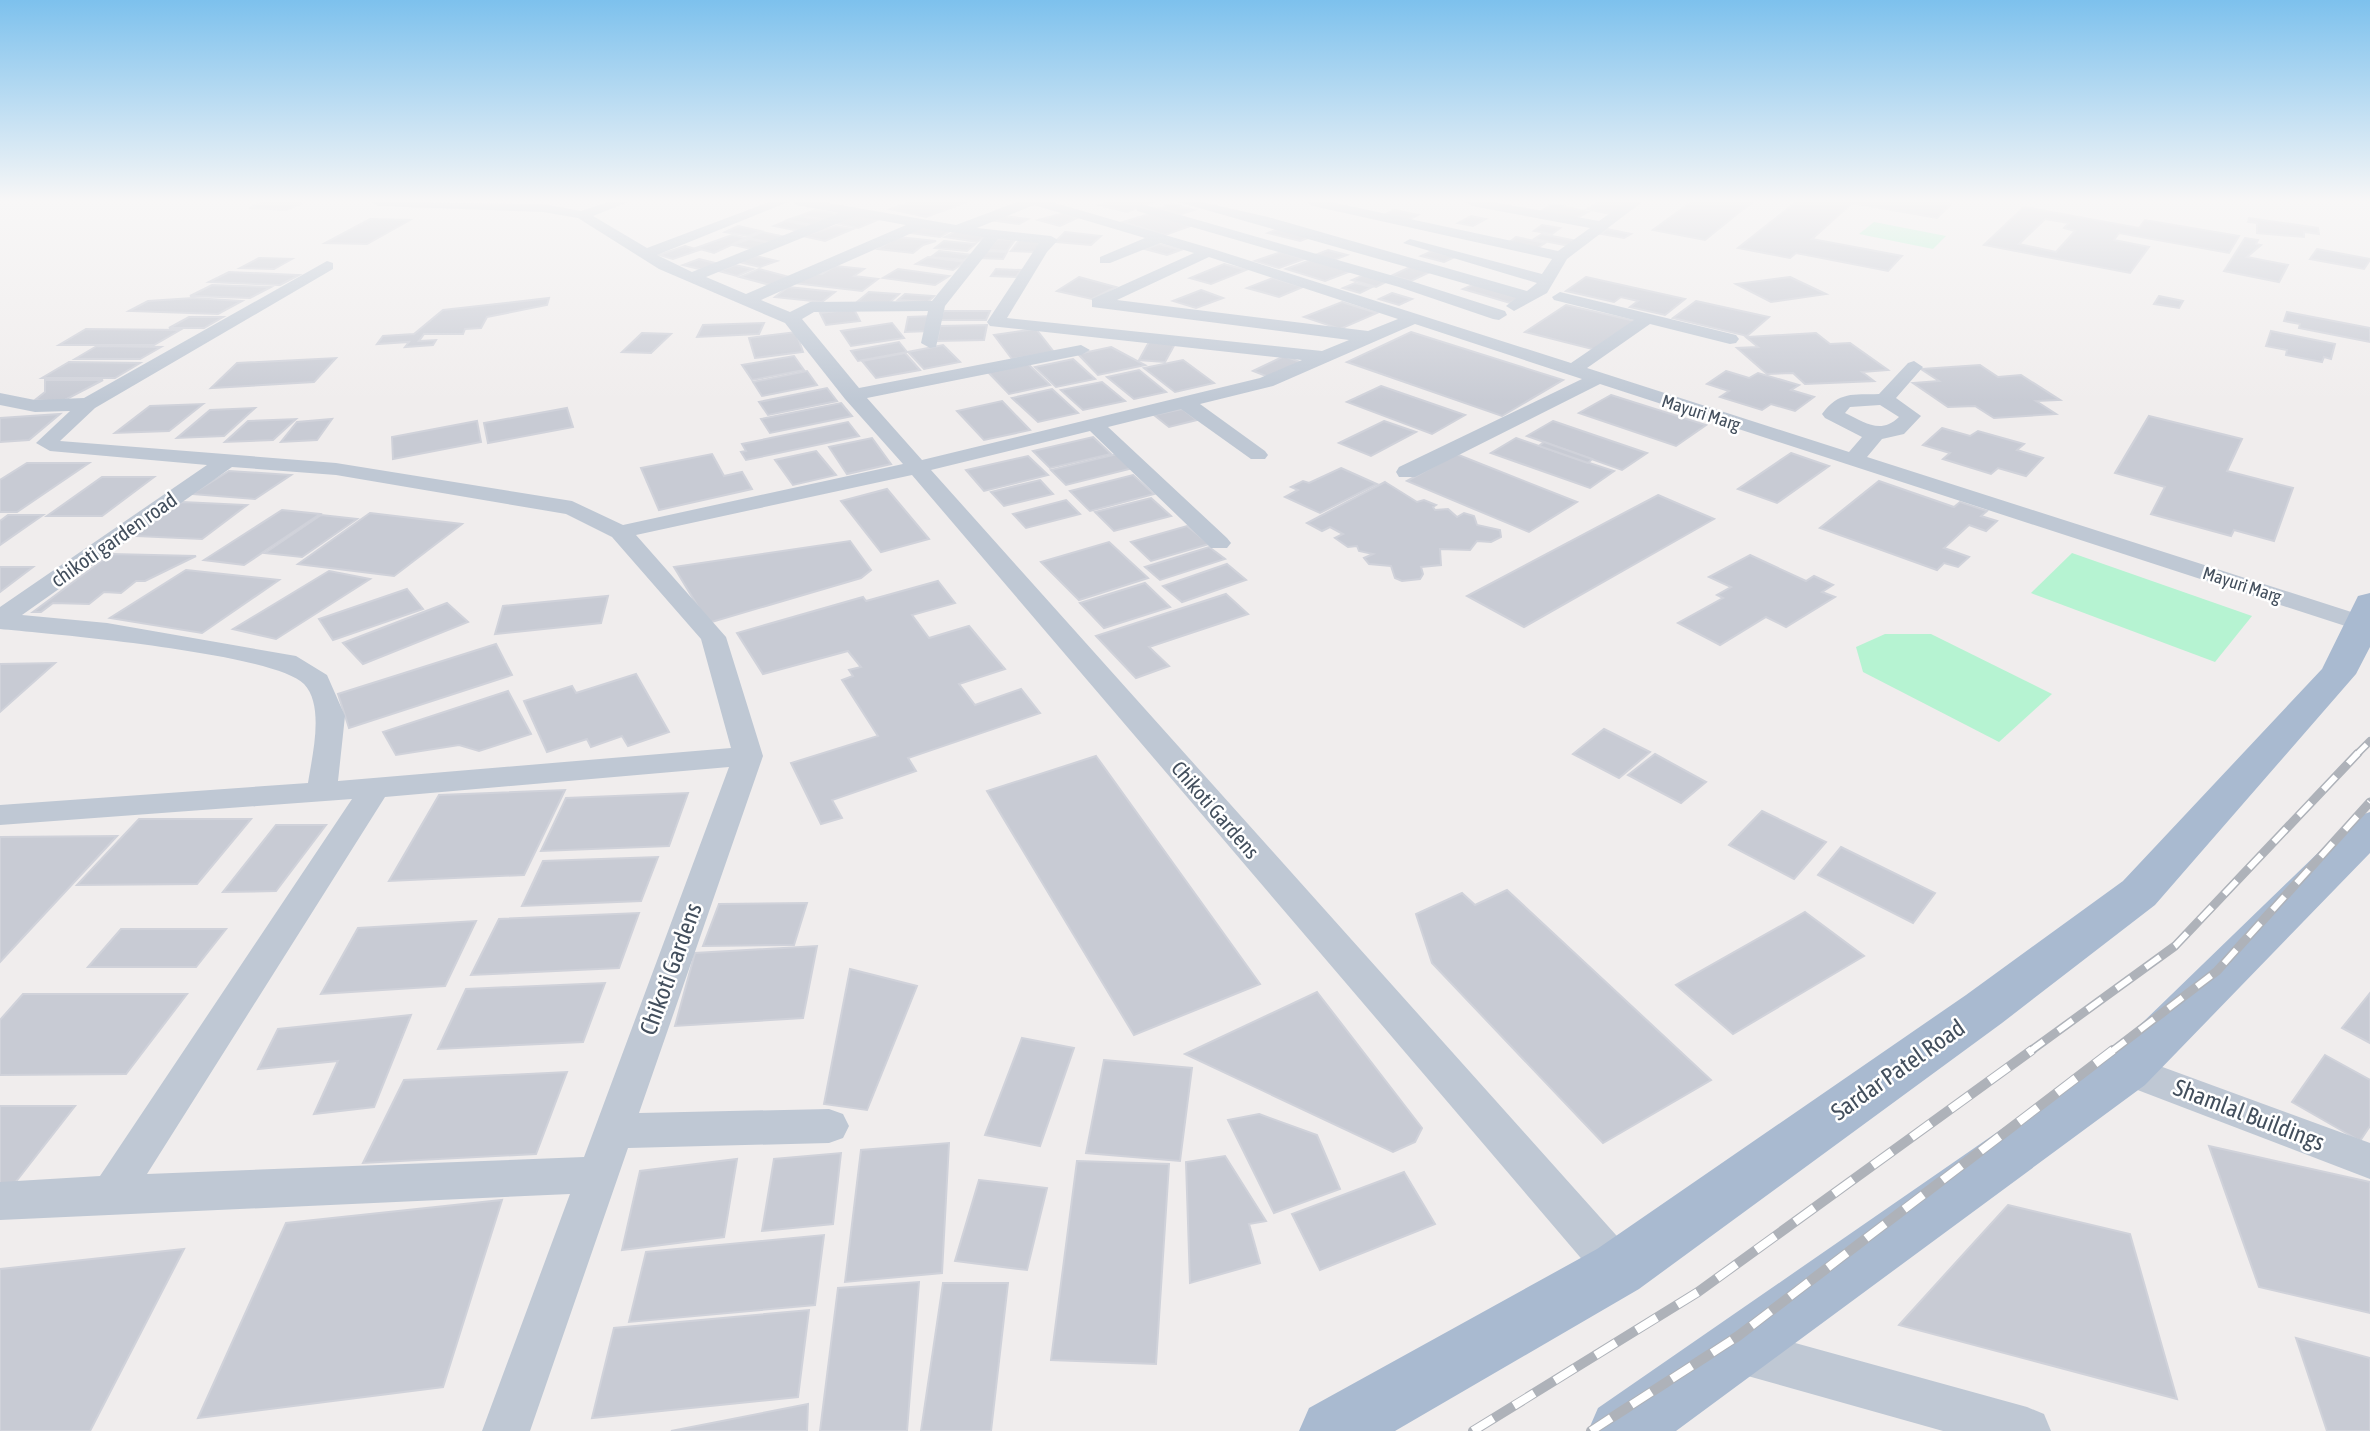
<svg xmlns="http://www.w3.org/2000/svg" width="2370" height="1431" font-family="'Asap Condensed',sans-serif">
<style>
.green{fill:#b6f3d2}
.building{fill:#c8cbd4;stroke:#d0d2da;stroke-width:2;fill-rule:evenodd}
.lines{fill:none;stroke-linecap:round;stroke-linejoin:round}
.minor{fill:#bfc8d4;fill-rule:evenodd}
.primary{fill:#a9bad0;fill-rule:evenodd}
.rail-far2-casing{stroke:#aeb2b9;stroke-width:8}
.rail-far1-casing{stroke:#aeb2b9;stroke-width:9}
.rail-casing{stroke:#aeb2b9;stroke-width:10}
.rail-far2{stroke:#fff;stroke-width:5;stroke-dasharray:15;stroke-linecap:butt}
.rail-far1{stroke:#fff;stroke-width:6;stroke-dasharray:18;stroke-linecap:butt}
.rail{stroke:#fff;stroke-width:8;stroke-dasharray:24;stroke-linecap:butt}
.labels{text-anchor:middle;stroke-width:5;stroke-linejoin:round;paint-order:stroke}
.far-street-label{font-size:18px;fill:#434f5d;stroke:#fff}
.street-label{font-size:21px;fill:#434f5d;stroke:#fff}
.near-street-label{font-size:24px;fill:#434f5d;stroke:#fff}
</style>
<rect width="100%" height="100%" fill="#f0eded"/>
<g class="green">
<polygon points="1874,222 1946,236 1933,249 1859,234"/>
<polygon points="2072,553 2252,616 2215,662 2031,593"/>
<polygon points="1885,634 1931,634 2052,694 1999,742 1863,672 1856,647"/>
</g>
<g class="building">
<polygon points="263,202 284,202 302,203 286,210 249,208"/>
<polygon points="911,202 967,202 926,217 890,209"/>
<polygon points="1108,202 1153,202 1127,212 1099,205"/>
<polygon points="1599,202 1628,202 1610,214 1587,209"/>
<polygon points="1691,202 1752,202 1705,240 1653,230"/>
<polygon points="1796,202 1937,202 1951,204 1937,218 1852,203 1812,239 1902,256 1888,271 1796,253 1790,258 1738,248"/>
<polygon points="1173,204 1194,210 1181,214 1159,208"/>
<polygon points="1553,204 1588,212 1575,219 1539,212"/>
<path d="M2024,207l115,21 6,-8 94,16 -10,17 -110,-20 -5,7 35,7 -19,26 -146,-28zM2045,219l24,4 -5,5 11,3 -19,21 -37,-8z"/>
<polygon points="815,210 838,214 825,220 802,215"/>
<polygon points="1394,210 1418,215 1406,221 1382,216"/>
<polygon points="859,213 882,218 858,228 834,223"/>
<polygon points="1064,213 1077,218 1060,226 1038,220"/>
<polygon points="1152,213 1193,225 1165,235 1123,222"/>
<polygon points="998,215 1028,219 1019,224 989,220"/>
<polygon points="799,216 824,220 812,225 787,220"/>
<polygon points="1471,216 1486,219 1473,226 1458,223"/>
<polygon points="2249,218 2318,228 2319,234 2304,232 2304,237 2257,233 2257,223 2248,222"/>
<polygon points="370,219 410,220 367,244 325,243"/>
<polygon points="786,221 811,226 799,231 774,226"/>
<polygon points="925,225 954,229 940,237 910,233"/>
<polygon points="1542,225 1560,228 1552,234 1534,231"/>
<polygon points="738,226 761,231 748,236 725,232"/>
<polygon points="836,226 853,229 825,241 803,236"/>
<polygon points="1283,227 1313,236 1300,241 1268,233"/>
<polygon points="1607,229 1631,234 1624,238 1601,234"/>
<polygon points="956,231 988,235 977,242 945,237"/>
<polygon points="762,232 786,237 773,243 748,238"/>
<polygon points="1065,232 1101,236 1091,245 1055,242"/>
<polygon points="1542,234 1577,241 1569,246 1534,239"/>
<polygon points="732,235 746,238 714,253 696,248"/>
<polygon points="898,237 936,241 923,245 913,253 878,249"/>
<polygon points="1516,237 1545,243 1536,249 1508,243"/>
<polygon points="2245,238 2258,240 2256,244 2261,245 2247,257 2288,265 2279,282 2224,271"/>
<polygon points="749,239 771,243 756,250 733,245"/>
<polygon points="997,239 1015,240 1007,251 988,250"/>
<polygon points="1020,239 1043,240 1035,252 1011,251"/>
<polygon points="944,241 975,244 967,251 935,248"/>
<polygon points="1159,244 1181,250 1167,255 1145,249"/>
<polygon points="685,246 699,250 673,259 659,255"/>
<polygon points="2317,249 2370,259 2370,260 2364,269 2310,259"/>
<polygon points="1328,250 1347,255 1334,260 1315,255"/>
<polygon points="939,251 972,255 964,260 931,257"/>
<polygon points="984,251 1007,252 1003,259 979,258"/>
<polygon points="1432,251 1455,257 1444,262 1421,256"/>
<polygon points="1281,252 1304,259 1279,268 1255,261"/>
<polygon points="756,256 777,261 760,267 739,262"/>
<polygon points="928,257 965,262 953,270 916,264"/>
<polygon points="259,258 292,259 274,269 240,268"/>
<polygon points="699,259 719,264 703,270 683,265"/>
<polygon points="1313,259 1351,271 1325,281 1286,269"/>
<polygon points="1224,264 1246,270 1211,284 1190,278"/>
<polygon points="735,265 753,269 737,276 719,271"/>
<polygon points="835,266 864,269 854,276 878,279 862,291 794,283 809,273 822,274"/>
<polygon points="1412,266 1432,271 1411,281 1391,276"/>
<polygon points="759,269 789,277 770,285 740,277"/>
<polygon points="898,269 949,276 935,285 883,278"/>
<polygon points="996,269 1021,270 1016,277 991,276"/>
<polygon points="229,272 299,275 280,285 209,282"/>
<polygon points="1366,274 1390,280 1376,287 1352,280"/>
<polygon points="1079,277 1116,287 1092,299 1057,291"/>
<polygon points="1586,277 1685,299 1665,315 1630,307 1638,301 1621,297 1614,302 1566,291"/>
<polygon points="1790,277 1826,294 1771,302 1736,284"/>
<polygon points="1273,278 1303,287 1279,297 1247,288"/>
<polygon points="1355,283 1372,287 1360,293 1343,288"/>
<polygon points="1477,283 1523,296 1510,303 1463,289"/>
<polygon points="212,285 271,287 250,298 190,296"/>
<polygon points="788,287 835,292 822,302 775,297"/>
<polygon points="1201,290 1223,298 1196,308 1173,301"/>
<polygon points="869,292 899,294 888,304 857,302"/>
<polygon points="1392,293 1412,299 1399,305 1379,299"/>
<polygon points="905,294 934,296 928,302 898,300"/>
<polygon points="2159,296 2183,301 2179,308 2154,304"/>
<polygon points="193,298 242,301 218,314 129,311 148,301"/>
<polygon points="549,298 547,305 487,317 481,328 465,329 463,334 424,334 419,341 436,340 433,345 405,347 409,342 377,344 383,336 414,334 443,310"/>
<polygon points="1696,301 1769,317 1747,336 1673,318"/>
<polygon points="1342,302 1377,313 1340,329 1304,317"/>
<polygon points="1566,305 1635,321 1596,350 1525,332"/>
<polygon points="854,309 860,321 826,325 820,313"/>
<polygon points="944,311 990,311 986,320 939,320"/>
<polygon points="2287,312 2370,328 2370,342 2299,328 2300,324 2284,321"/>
<polygon points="933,316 930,331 905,332 908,317"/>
<polygon points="189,317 223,317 204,328 169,328"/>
<polygon points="764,323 759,334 697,337 703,325"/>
<polygon points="892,323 904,338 851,346 841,331"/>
<polygon points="987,325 984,340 937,341 940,326"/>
<polygon points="86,329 180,330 154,345 59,345"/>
<polygon points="1036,329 1054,352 1012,359 994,335"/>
<polygon points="2271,331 2335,344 2331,359 2324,357 2322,362 2286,355 2287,350 2266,346"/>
<polygon points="796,332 803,352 755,358 749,338"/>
<polygon points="1411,332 1563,380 1502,416 1347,362"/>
<polygon points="642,333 671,334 651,353 622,352"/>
<polygon points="1816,333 1830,344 1850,343 1888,370 1862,372 1874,381 1805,384 1793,373 1767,374 1737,348 1758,347 1746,337"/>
<polygon points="899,342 907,352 858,361 851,351"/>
<polygon points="1149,342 1175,344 1165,362 1139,360"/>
<polygon points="943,345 960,362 924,369 908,352"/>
<polygon points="97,346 161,347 140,359 75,359"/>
<polygon points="1111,347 1145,365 1098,375 1078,354"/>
<polygon points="905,353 920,370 876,378 862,361"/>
<polygon points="794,356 804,370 752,380 742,365"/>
<polygon points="1284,356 1303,363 1271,378 1253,371"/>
<polygon points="336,358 314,382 211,388 237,363"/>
<polygon points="1073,359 1095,379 1056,387 1035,367"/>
<polygon points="1183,360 1214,383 1175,392 1144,368"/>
<polygon points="69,362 140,363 115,378 42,378"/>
<polygon points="1026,362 1050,385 1009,394 986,370"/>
<polygon points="1980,365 1998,377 2021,375 2060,400 2036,401 2056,414 1994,418 1975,406 1948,407 1913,383 1939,381 1921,369"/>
<polygon points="1139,370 1166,392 1134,399 1107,377"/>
<polygon points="807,371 817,385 762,396 753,382"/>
<polygon points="1726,371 1749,378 1758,373 1799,385 1791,390 1814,397 1795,411 1771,404 1762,410 1720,397 1729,391 1707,384"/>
<polygon points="45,380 103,380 61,402 35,400 45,392"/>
<polygon points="1102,382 1125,401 1083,410 1061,390"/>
<polygon points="1381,386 1465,415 1432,434 1347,402"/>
<polygon points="827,388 837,401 768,415 759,402"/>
<polygon points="1052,389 1078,413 1038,422 1012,398"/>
<polygon points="1611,395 1706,425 1676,446 1579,413"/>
<polygon points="1002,401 1030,430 984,440 957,411"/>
<polygon points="841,403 852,416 770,433 761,419"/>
<polygon points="203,404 169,431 115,433 150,406"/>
<polygon points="255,408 224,436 177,438 210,410"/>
<polygon points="567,408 573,427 488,443 484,423"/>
<polygon points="1182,409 1197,420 1169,427 1154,415"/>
<polygon points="60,414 29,440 0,442 0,418"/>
<polygon points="2149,416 2242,439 2227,471 2293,488 2274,541 2234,530 2231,536 2151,514 2165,487 2115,473"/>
<polygon points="296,419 273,440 225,442 248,421"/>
<polygon points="332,419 317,440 281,442 297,422"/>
<polygon points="477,421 481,442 393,459 392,437"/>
<polygon points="1384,421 1416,432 1371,456 1339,443"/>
<polygon points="1553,421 1647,453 1622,470 1527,436"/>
<polygon points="848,422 859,436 746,460 741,452 746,451 742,444"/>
<polygon points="1942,428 1970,436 1978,431 2024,444 2017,450 2043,458 2026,476 1998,468 1991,474 1943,459 1950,453 1923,445"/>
<polygon points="1093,437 1111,454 1050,468 1033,451"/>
<polygon points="872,438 891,464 847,474 829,447"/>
<polygon points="1516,438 1568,456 1614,471 1590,488 1491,453"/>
<polygon points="1544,442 1592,459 1588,463 1539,446"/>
<polygon points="816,451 836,475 793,485 775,460"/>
<polygon points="1791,453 1829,466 1777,503 1738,489"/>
<polygon points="712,454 724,476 742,472 752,489 659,510 641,468"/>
<polygon points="1117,454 1133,468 1066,485 1051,470"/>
<polygon points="1456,454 1577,502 1529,532 1407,481"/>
<polygon points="1028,456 1048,475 984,491 966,470"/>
<polygon points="27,463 89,463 17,512 0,512 0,480"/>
<polygon points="1341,468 1377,484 1320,513 1285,497 1298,490 1291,487 1303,481 1309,483"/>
<polygon points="229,471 291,475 255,499 192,494"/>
<polygon points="1133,475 1154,494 1090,511 1070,491"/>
<polygon points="102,477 154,477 102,516 47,516"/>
<polygon points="1040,480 1053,494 1004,506 991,492"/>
<polygon points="1879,481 1954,507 1960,502 1987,511 1981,516 1997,521 1986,531 1969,525 1944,548 1969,557 1958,567 1944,563 1937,570 1820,528"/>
<polygon points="1385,482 1417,502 1424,500 1436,505 1433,507 1435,510 1448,509 1457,517 1464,513 1474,516 1477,525 1500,530 1501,537 1491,542 1477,541 1470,550 1440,549 1441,565 1421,567 1423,574 1420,579 1402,581 1395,578 1391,566 1369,564 1364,558 1373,554 1359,551 1357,546 1348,547 1335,538 1343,534 1330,527 1322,531 1307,523"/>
<polygon points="887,489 929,539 881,552 841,501"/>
<polygon points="1658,495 1714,519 1524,627 1467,596"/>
<polygon points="1151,498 1171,516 1114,531 1095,512"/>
<polygon points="1066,500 1080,514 1026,528 1013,514"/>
<polygon points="182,502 247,505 202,539 134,536"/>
<polygon points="282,510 320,514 244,565 204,560"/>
<polygon points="370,513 462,524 394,576 298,564"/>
<polygon points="8,515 43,515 0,545 0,521"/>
<polygon points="321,515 357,519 302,557 265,553"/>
<polygon points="1187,526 1209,544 1151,561 1131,542"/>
<polygon points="850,541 871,570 861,578 708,623 674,567"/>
<polygon points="1109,542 1148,578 1079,600 1041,562"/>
<polygon points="1209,547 1225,559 1160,580 1145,567"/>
<polygon points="111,554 196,556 145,581 136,581 121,593 104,592 89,604 53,603 41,612 33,612"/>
<polygon points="1750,555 1806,581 1814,576 1833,585 1822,592 1835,597 1786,627 1766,617 1720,645 1678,623 1723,598 1717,595 1731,587 1709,577"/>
<polygon points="1227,564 1246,580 1182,602 1163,586"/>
<polygon points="0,567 33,567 0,592"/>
<polygon points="186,570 279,580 202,633 110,618"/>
<polygon points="329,571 370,579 276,639 233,629"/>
<polygon points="938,581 955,603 912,615 929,638 969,626 1005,669 959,684 975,705 1021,689 1040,713 908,758 916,771 832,800 842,818 821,824 791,763 878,736 842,680 853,676 849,670 861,667 848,651 763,674 737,633 863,597 866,601"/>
<polygon points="1145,583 1170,607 1104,628 1080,603"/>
<polygon points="407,589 423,609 333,640 319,619"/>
<polygon points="1226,594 1248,614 1149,647 1169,666 1136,678 1096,636"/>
<polygon points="608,596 601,623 495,634 503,606"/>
<polygon points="447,603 468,622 363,664 343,643"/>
<polygon points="496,644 512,675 349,728 338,694"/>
<polygon points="55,663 0,712 0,664"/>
<polygon points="636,674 669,732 628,746 622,736 591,747 587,739 547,752 524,701 572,686 576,693"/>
<polygon points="508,691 531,734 479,751 459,745 396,755 383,732"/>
<polygon points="1604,729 1650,752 1619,778 1573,754"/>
<polygon points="1655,754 1706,782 1681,803 1628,775"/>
<polygon points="1096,756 1260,984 1134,1035 987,791"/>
<polygon points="565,790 524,875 389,881 439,795"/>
<polygon points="688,793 669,846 541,851 566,798"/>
<polygon points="1762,811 1826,842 1794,879 1729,845"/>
<polygon points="139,819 251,819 197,884 77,885"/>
<polygon points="276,825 326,825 276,891 223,892"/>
<polygon points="117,836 0,962 0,837"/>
<polygon points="1841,847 1935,893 1913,923 1818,875"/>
<polygon points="658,857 641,901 522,906 543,861"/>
<polygon points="1507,890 1711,1080 1603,1143 1432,963 1416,914 1462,893 1475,905"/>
<polygon points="807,903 794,945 703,946 719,904"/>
<polygon points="1805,912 1864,956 1733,1034 1676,985"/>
<polygon points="639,913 619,968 471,975 499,919"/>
<polygon points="476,921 445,986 321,994 358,928"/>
<polygon points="121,929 226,929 196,967 88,967"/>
<polygon points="817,946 803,1018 675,1026 695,953"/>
<polygon points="850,969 917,986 867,1110 824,1104"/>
<polygon points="605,983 583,1042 438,1049 466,989"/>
<polygon points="1317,992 1422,1128 1415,1142 1393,1152 1185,1054"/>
<polygon points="2370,993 2370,1043 2342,1028"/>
<polygon points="23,994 187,994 126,1074 0,1075 0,1020"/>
<polygon points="411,1015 374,1107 314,1114 338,1061 258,1069 278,1029"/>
<polygon points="1022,1038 1074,1048 1040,1146 985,1135"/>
<polygon points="2325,1055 2370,1080 2370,1126 2360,1141 2292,1102"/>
<polygon points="1104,1060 1192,1068 1180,1161 1086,1153"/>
<polygon points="567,1072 536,1154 363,1163 404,1080"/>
<polygon points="0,1106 75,1106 7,1193 0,1193"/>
<polygon points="1259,1114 1317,1135 1340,1189 1274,1213 1228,1120"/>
<polygon points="949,1143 942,1273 845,1282 861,1150"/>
<polygon points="2209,1146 2370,1182 2370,1313 2259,1287"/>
<polygon points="841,1153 833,1224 762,1231 774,1159"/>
<polygon points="1225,1156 1266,1221 1249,1224 1260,1263 1190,1283 1186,1162"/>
<polygon points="737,1159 724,1237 622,1250 640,1171"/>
<polygon points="1077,1161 1169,1164 1156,1364 1051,1360"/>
<polygon points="1404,1172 1435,1224 1320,1270 1292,1214"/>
<polygon points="979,1180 1047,1188 1027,1270 955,1261"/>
<polygon points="502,1200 443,1387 198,1418 286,1223"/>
<polygon points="2008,1205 2130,1234 2177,1399 1899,1325"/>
<polygon points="824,1235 815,1305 629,1322 646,1252"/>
<polygon points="184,1249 90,1431 0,1431 0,1269"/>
<polygon points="919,1282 907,1431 820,1431 838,1288"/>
<polygon points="943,1283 1008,1283 991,1431 921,1431"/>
<polygon points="809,1310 798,1397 592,1418 614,1328"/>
<polygon points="2296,1338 2370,1358 2370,1431 2327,1431"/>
<polygon points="808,1404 807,1431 671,1431"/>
</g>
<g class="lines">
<g class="minor">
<path d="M371,202l172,2 38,7 27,-9h20l-35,14 54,32 122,-46h19l-131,53 35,17 147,-59 -43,-8 -2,-3h29l133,23 61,-23h35l161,47 358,114 63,-43 -80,-20 -2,-3 8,-5 176,43 3,4 -3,4 -6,1 -80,-20 -63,44 262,84 13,-15 -37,-19 -3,-4c17,-23 31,-19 57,-20l29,-31 6,-2 9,6 -27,31 25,18 -17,18 -22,5 -15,18 503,161v16l-770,-250 -185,93h-16l-3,-5 3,-5 183,-88 -167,-55 -142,62 -73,18 65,47 3,4 -3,4h-14l-70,-50 -73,18 119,111 4,5 -4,5h-16l-121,-117 -159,39 702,784 7,15 -7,15 -15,6 -15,-6 -691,-809 -276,60 90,102 37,119 -124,357 190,-4 14,5 6,12 -6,12 -14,5 -201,5 -98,283h-48l88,-237 -570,26v-38l100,-6 252,-377 -352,26v-20l308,-22c4,-27 17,-77 -4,-99 -31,-31 -251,-50 -304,-55v-22l207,-142 -157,-14 -14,-8 34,-32 -35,1 -35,-7v-12l35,7 49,-2 243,-137 6,2v6l-238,139 -35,33 276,22 236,38 51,24 280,-61 -58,-65 -60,-76 -126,-54 -81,-51 -35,-6 -165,-6zM1034,205l111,33 -45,19v6h10l50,-20 34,10 -102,46v8l257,33 -27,11 -315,-33 40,-66 11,-12 -7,-4 -74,-8zM856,216l50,9 -160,69 -40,-17zM923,228l61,9 -52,64 -122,1 -20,10 -29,-12zM998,239l41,4 -52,79 3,4 312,34 -42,18 -338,82 -55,-62 214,-43 9,-5 -9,-5 -222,43 -57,-69 12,-7 114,-1 -7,32 9,5 6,-1 9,-41zM1209,257l189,62 -30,12 -251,-31zM1880,405l19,12c-19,18 -34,5 -54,-4l5,-6zM232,467l104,8 230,39 46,23 89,102 30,109 -393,33 7,-65 -18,-41 -31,-19 -189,-33 -85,-8zM729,767l-145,390 -437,17 238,-377z"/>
<polygon points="1178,202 1202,202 1268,217 1527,291 1537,283 1403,243 1410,239 1542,274 1552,259 1313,206 1306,202 1331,202 1558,251 1590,228 1472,206 1465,202 1493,202 1599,221 1626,202 1642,202 1567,259 1547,293 1514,311 1506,306 1516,298"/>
<polygon points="1142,204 1411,281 1505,311 1507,315 1499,320 1493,319 1399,287 1137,211 1137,205"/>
<polygon points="2127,1054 2370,1143 2370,1179 2114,1081 2108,1070 2114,1059"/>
<polygon points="1737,1327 2027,1407 2044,1414 2051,1431 1943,1431 1737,1373 1721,1366 1714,1350 1721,1334"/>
</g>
<g class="primary">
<polygon points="2370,593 2370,647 2356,674 2155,905 2002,1023 1639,1289 1395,1431 1299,1431 1309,1408 1597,1249 1966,995 2123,881 2322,669 2358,596"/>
<polygon points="2370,812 2370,853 2145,1085 1676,1431 1588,1431 1598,1408 2109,1055 2355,817"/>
</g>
<g class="rail-far2-casing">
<polyline id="rail-far2" points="2356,755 2370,741"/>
</g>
<g class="rail-far1-casing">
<g id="rail-far1">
<polyline points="2029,1052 2175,946 2358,753"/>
<polyline points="2111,1052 2217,971 2370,802"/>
</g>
</g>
<g class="rail-casing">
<g id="rail">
<polyline points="1473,1431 1698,1292 2032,1050"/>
<polyline points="1591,1431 1738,1336 2113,1050"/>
</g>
</g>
<use href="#rail-far2" class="rail-far2"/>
<use href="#rail-far1" class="rail-far1"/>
<use href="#rail" class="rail"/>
</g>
<linearGradient id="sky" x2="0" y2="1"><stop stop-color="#7dc1ed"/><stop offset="0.5" stop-color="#f8f7f7"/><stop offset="1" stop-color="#f8f7f7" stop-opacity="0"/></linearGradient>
<rect width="2370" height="402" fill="url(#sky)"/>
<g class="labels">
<g class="far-street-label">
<text transform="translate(1701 413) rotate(18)" y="6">Mayuri Marg</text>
<text transform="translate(2242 585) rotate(18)" y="6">Mayuri Marg</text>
</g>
<g class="street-label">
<text transform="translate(114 540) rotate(-35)" y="7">chikoti garden road</text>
<text transform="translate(1215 810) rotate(49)" y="7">Chikoti Gardens</text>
</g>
<g class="near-street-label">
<text transform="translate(671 969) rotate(-70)" y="8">Chikoti Gardens</text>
<text transform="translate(1898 1070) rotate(-35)" y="8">Sardar Patel Road</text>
<text transform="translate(2249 1115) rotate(21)" y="8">Shamlal Buildings</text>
</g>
</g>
</svg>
